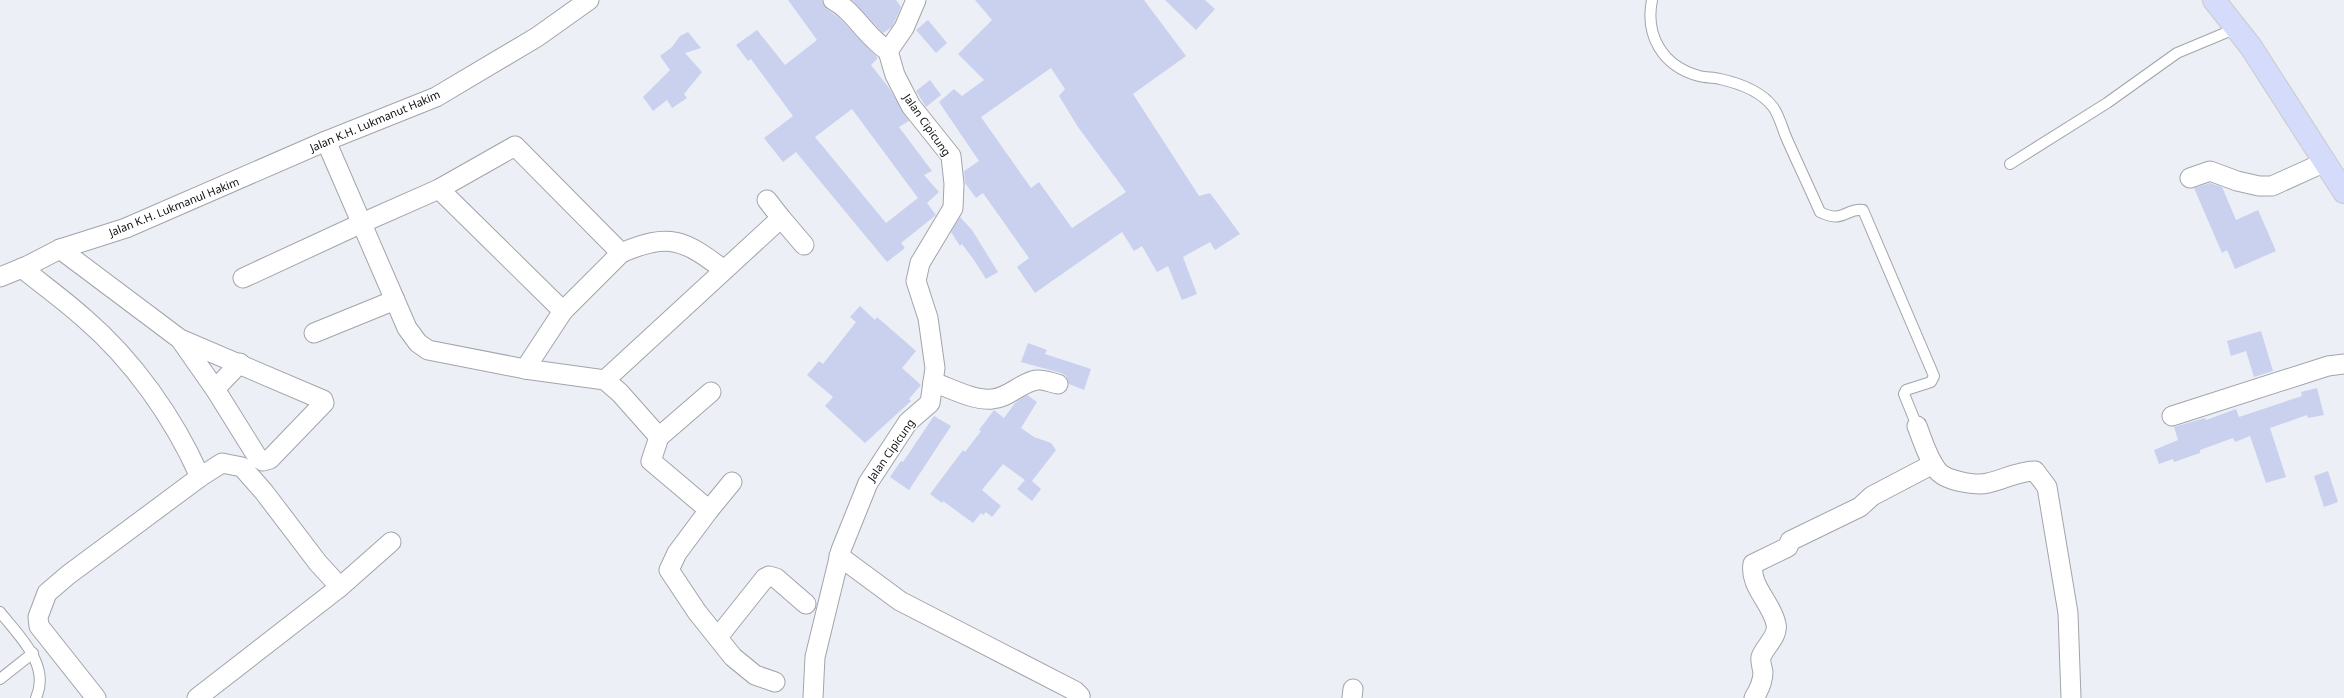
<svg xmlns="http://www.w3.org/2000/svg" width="2344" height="698" font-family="'Noto Sans',sans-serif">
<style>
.building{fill:#c9d1ee;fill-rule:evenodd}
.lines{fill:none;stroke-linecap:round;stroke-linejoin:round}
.service-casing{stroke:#a2a4ab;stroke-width:12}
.minor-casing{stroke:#a2a4ab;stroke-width:21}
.primary-casing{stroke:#cacacb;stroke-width:24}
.service{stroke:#fff;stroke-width:10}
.minor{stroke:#fff;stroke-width:19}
.primary{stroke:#d5dcfb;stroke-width:22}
.labels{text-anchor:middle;stroke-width:3.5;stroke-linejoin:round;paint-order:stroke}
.street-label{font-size:11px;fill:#0e0f11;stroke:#fff}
</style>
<rect width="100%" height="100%" fill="#edeff6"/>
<g class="building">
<path d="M788,0h34l5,9 13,10 38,39 -7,7 18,23 20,33 -10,6 33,44 -8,4 15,17 -12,11 9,12 -35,28 4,5 -18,14 -91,-110 -13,10 -19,-24 29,-22 -42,-57 -3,2 -12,-16 21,-15 28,35 32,-25zM852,109l66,89 -32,25 -71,-86z"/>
<polygon points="852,0 896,0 901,7 892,27 883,33"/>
<path d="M975,0h169l42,56 -53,38 66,102 11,-3 30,41 -25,16 -5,-8 -27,15 14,37 -15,6 -14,-34 -11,6 -15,-26 -8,5 -12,-19 -87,61 -18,-26 12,-9 -46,-65 -7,5 -11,-15 -1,-12 15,-10 -40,-59 15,-13 8,7 22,-16 -26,-26 34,-34zM1051,68l14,21 -6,7 19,31 48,65 -54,36 -33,-46 -8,6 -50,-71z"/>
<polygon points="1165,0 1205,0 1215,9 1196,30"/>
<polygon points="928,20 947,43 936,53 916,30"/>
<polygon points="688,32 701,48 685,53 702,72 684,94 687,98 672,108 667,100 653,111 643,97 670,70 660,56 672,47 680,36"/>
<polygon points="930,80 941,95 926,107 916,91"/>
<polygon points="2210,183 2222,187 2236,220 2258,210 2276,251 2235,269 2227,250 2222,253 2194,188"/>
<polygon points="960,217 972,230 998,272 986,279 974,260 962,244 960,246 951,232"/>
<polygon points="860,306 875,320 877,317 916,351 902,368 921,385 909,399 911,401 865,443 825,406 833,397 807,375 819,361 823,364 856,322 850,317"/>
<polygon points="2261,331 2273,371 2254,377 2246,351 2231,356 2227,341"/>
<polygon points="1028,343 1047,350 1045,354 1091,369 1084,390 1069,384 1066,376 1061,373 1021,362"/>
<polygon points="2317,388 2324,415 2308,418 2307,415 2270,428 2286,477 2266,483 2250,436 2235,442 2233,438 2200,450 2200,453 2174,462 2173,459 2159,464 2154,450 2178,440 2174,427 2205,418 2206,420 2236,409 2239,417 2302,396 2301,392"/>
<polygon points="1027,395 1037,402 1021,428 1034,437 1051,443 1056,450 1032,481 1041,489 1032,501 1017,489 1025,480 1003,464 982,490 1001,506 992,517 986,512 983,515 981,513 973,523 943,501 942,503 930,494 963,450 965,452 981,431 979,430 994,410 1004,418 1015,403"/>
<polygon points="934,416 951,426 909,490 890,477 901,461 903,462"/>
<polygon points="2328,471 2338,502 2324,507 2314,476"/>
</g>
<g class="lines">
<g class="service-casing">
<g id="service">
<path d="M1652,0c-7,35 10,66 47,76 7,2 14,1 21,3 18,4 41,12 53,28 6,8 9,20 13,30 11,25 23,50 34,75 24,12 25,-4 43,-2l71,166 -3,6 -25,8 -2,4 13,32"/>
<polyline points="2010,164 2107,103 2177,53 2237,28"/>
<path d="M0,612c19,24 51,53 36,86"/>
<polyline points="0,679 33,653"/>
</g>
</g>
<g class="minor-casing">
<g id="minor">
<path d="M833,0c22,12 33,37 55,51"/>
<polyline points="326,141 407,328 418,343 428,350 525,369 605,380 620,393 659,437 711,392"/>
<polyline points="2190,178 2210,171 2237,181 2259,186 2272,186 2325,162"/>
<polyline points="439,189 563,311"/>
<polyline points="781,218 804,245"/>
<polyline points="60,249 180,339 215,389 258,458 263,461 270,459 324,403 323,400 180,339"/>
<path d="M621,253c49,-21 63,-13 103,17"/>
<path d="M22,268c21,17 42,32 62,50 49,42 90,100 116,159"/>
<polyline points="0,277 27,266 60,249 126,228 326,141 436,97 537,37 589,0"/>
<polyline points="243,278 362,223 439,189 515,146 621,253 563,311 525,369"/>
<polyline points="314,333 395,300"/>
<polyline points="605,380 781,218 767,200"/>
<path d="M933,382c17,6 41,19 59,17 17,-1 29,-17 45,-19 6,-1 15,3 21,4"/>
<polyline points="215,389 240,363"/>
<polyline points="2172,416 2328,366 2344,364"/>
<path d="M1917,426c6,15 10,31 20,44 8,11 39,16 51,13 17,-4 31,-12 47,-12l12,16 21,126 3,85"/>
<polyline points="659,437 651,461 709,510 677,553 669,570 697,612 733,657 755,675 775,682"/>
<polyline points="709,510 732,482"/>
<polyline points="839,556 900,601 1075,691 1080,696 1079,698"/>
<polyline points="718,637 765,578 769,576 776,578 806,604"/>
<polyline points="96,698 39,626 38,617 47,593 68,575 200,477 222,463 242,467 264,492 318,563 340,587 391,542"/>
<polyline points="197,698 340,587"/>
<polyline points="813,698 815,657 841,550 868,483 908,422 930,403 935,368 928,318 916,281 920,263 953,208 954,184 951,156 911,106 895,75 888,51 904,28 916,0"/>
<polyline points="1352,698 1353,689"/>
<path d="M1754,698c5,-8 9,-16 9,-26 -1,-5 -3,-11 -2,-15 4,-11 18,-21 15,-33 -4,-21 -27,-38 -23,-60l35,-17 2,-6 70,-34 12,-11 61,-32"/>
</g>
</g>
<g class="primary-casing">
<polyline id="primary" points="2214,0 2251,47 2344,192"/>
</g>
<use href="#service" class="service"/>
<use href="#minor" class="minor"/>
<use href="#primary" class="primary"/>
</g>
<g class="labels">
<g class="street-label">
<text transform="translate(375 121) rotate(-23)" y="4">Jalan K.H. Lukmanut Hakim</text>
<text transform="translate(927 125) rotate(55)" y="4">Jalan Cipicung</text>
<text transform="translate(174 207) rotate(-22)" y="4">Jalan K.H. Lukmanul Hakim</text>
<text transform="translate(891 450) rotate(-55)" y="4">Jalan Cipicung</text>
</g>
</g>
</svg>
